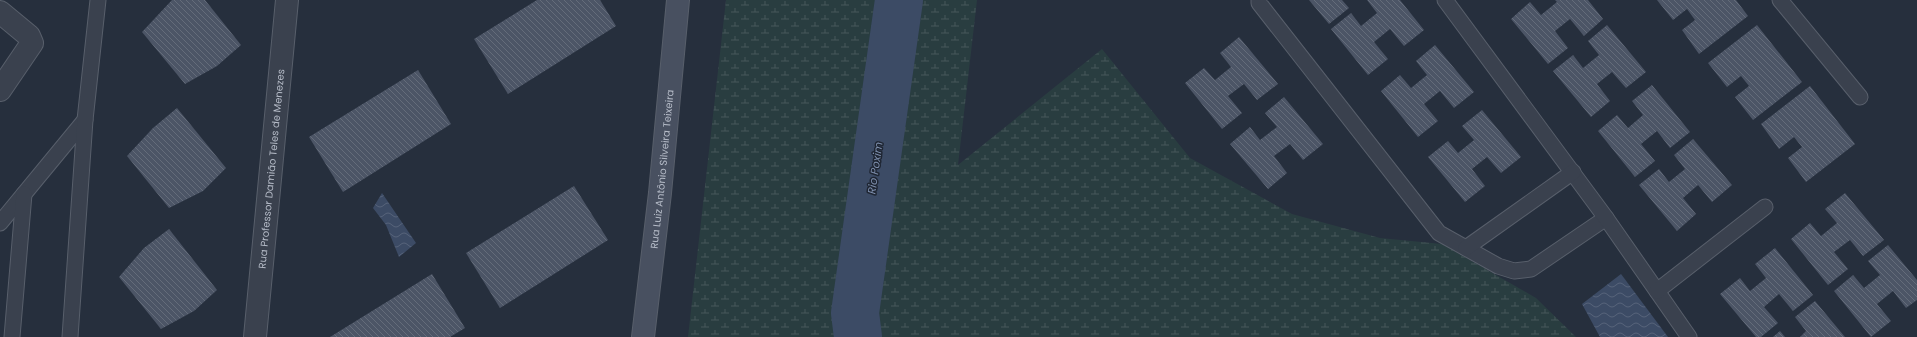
<svg xmlns="http://www.w3.org/2000/svg" width="1917" height="337" font-family="Poppins,sans-serif">
<style>
.wetland{fill:url(#wetland-marsh)}
.water{fill:url(#water-waves)}
.lines{fill:none;stroke-linecap:round;stroke-linejoin:round}
.river{stroke:#3c4b65;stroke-width:48}
.building{fill:url(#building-back-hatch)}
.lane-casing{stroke:#585f6b;stroke-width:17}
.street-casing{stroke:#585f6b;stroke-width:24}
.secondary-casing{stroke:#585f6b;stroke-width:24}
.lane{stroke:#3a414e;stroke-width:15}
.street{stroke:#3a414e;stroke-width:22}
.secondary{stroke:#485060;stroke-width:22}
.labels{text-anchor:middle;stroke-width:3;stroke-linejoin:round;paint-order:stroke}
.street-label{font-size:10px;fill:#b6bcc8;stroke:#1f2633}
.water-label{font-size:11px;font-style:italic;fill:#7f90ae;stroke:#1f2633}
</style>
<defs>
<pattern id="wetland-marsh" width="20" height="14" patternUnits="userSpaceOnUse"><rect width="20" height="14" fill="#293d40"/><path d="M1 5h8M5 5V1M11 12h8M15 12V8" fill="none" stroke="#46575a"/></pattern>
<pattern id="water-waves" width="16" height="10" patternUnits="userSpaceOnUse"><rect width="16" height="10" fill="#3c4b65"/><path d="M0 5q4-4 8 0t8 0" fill="none" stroke="#56637a"/></pattern>
<pattern id="building-back-hatch" width="6" height="6" patternUnits="userSpaceOnUse"><rect width="6" height="6" fill="#4c5566"/><path d="M-1 5l2 2M0 0l6 6M5-1l2 2" fill="none" stroke="#646c7a"/></pattern>
</defs>
<rect width="100%" height="100%" fill="#262f3d"/>
<polygon class="wetland" points="726,0 977,0 958,165 1102,49 1190,158 1292,214 1380,238 1442,244 1536,298 1576,337 688,337"/>
<g class="water">
<polygon points="382,193 416,243 399,257 386,225 373,208"/>
<polygon points="1621,274 1668,337 1600,337 1582,304"/>
</g>
<g class="lines">
<polyline class="river" points="858,337 855,313 899,0"/>
</g>
<g class="building">
<polygon points="172,0 205,0 241,45 217,66 185,84 142,32"/>
<polygon points="537,0 600,0 616,26 508,94 474,39"/>
<polygon points="1309,0 1342,0 1349,8 1329,24"/>
<polygon points="1367,0 1400,0 1424,30 1404,46 1390,29 1374,42 1388,59 1368,75 1331,29 1351,13 1361,26 1377,13"/>
<polygon points="1555,0 1588,0 1603,19 1584,36 1570,19 1555,31 1568,48 1548,64 1511,19 1530,2 1541,15 1557,2"/>
<polygon points="1657,0 1736,0 1748,16 1699,54 1682,30 1695,20 1687,9 1673,20"/>
<polygon points="1607,25 1646,72 1626,88 1612,72 1597,84 1610,101 1591,117 1553,71 1573,55 1583,68 1599,55 1588,41"/>
<polygon points="1757,25 1802,82 1753,120 1735,97 1749,86 1741,76 1727,87 1708,63"/>
<polygon points="1239,37 1278,84 1257,100 1244,84 1228,96 1242,113 1222,129 1185,83 1204,68 1215,80 1231,67 1220,53"/>
<polygon points="1435,45 1474,92 1454,108 1440,91 1424,104 1438,121 1418,137 1381,91 1400,75 1411,88 1427,75 1416,61"/>
<polygon points="418,70 451,124 343,192 309,137"/>
<polygon points="1652,85 1690,132 1670,148 1657,131 1641,144 1655,161 1635,177 1598,131 1617,115 1628,128 1643,115 1632,101"/>
<polygon points="1810,86 1855,144 1806,182 1788,158 1802,147 1794,137 1779,149 1761,124"/>
<polygon points="1284,97 1323,144 1303,160 1290,144 1274,156 1287,173 1268,189 1230,144 1250,127 1260,140 1277,127 1265,113"/>
<polygon points="177,108 226,168 203,191 169,208 127,156 153,128"/>
<polygon points="1482,110 1521,157 1501,173 1487,157 1472,169 1485,186 1465,202 1428,157 1448,141 1458,153 1474,140 1462,126"/>
<polygon points="1693,139 1732,185 1712,202 1698,185 1683,198 1696,214 1677,231 1639,185 1659,169 1669,182 1685,169 1674,155"/>
<polygon points="574,186 608,240 500,308 466,253"/>
<polygon points="1845,193 1884,240 1863,256 1850,240 1834,252 1848,269 1828,285 1791,239 1810,223 1821,236 1837,223 1825,209"/>
<polygon points="169,229 217,290 194,311 161,329 119,277 144,248"/>
<polygon points="1888,245 1917,280 1917,300 1906,308 1893,291 1877,304 1891,321 1871,337 1834,291 1853,275 1864,288 1880,275 1868,261"/>
<polygon points="1775,248 1813,295 1793,311 1779,294 1764,307 1778,323 1761,337 1756,337 1720,294 1740,278 1750,291 1766,278 1755,264"/>
<polygon points="432,274 465,328 450,337 330,337"/>
<polygon points="1815,301 1845,337 1800,337 1806,331 1795,317"/>
<polygon points="1780,331 1785,337 1773,337"/>
</g>
<g class="lines">
<g class="lane-casing">
<g id="lane">
<polyline points="1259,0 1259,3 1439,233 1498,266 1514,271 1531,269 1606,218"/>
<polyline points="1445,0 1606,218 1689,337"/>
<polyline points="1780,0 1860,97"/>
<polyline points="0,223 85,120"/>
<polyline points="1466,248 1573,172"/>
<polyline points="1657,291 1765,207"/>
<polyline points="12,337 24,194"/>
<polyline points="70,337 85,120 98,0"/>
</g>
</g>
<g class="street-casing">
<g id="street">
<polyline points="0,12 29,36 32,43 0,90"/>
<path id="s1" d="M255,337l32,-337"/>
</g>
</g>
<g class="secondary-casing">
<g id="secondary">
<path id="s2" d="M643,337l17,-144 18,-193"/>
</g>
</g>
<use href="#lane" class="lane"/>
<use href="#street" class="street"/>
<use href="#secondary" class="secondary"/>
</g>
<g class="labels">
<g class="street-label">
<text dy="4" stroke="none"><textPath href="#s1" startOffset="169">Rua Professor Damião Teles de Menezes</textPath></text>
<text dy="4" stroke="none"><textPath href="#s2" startOffset="169">Rua Luiz Antônio Silveira Teixeira</textPath></text>
</g>
<g class="water-label">
<text transform="translate(875 168) rotate(-82)" y="4">Rio Poxim</text>
</g>
</g>
</svg>
